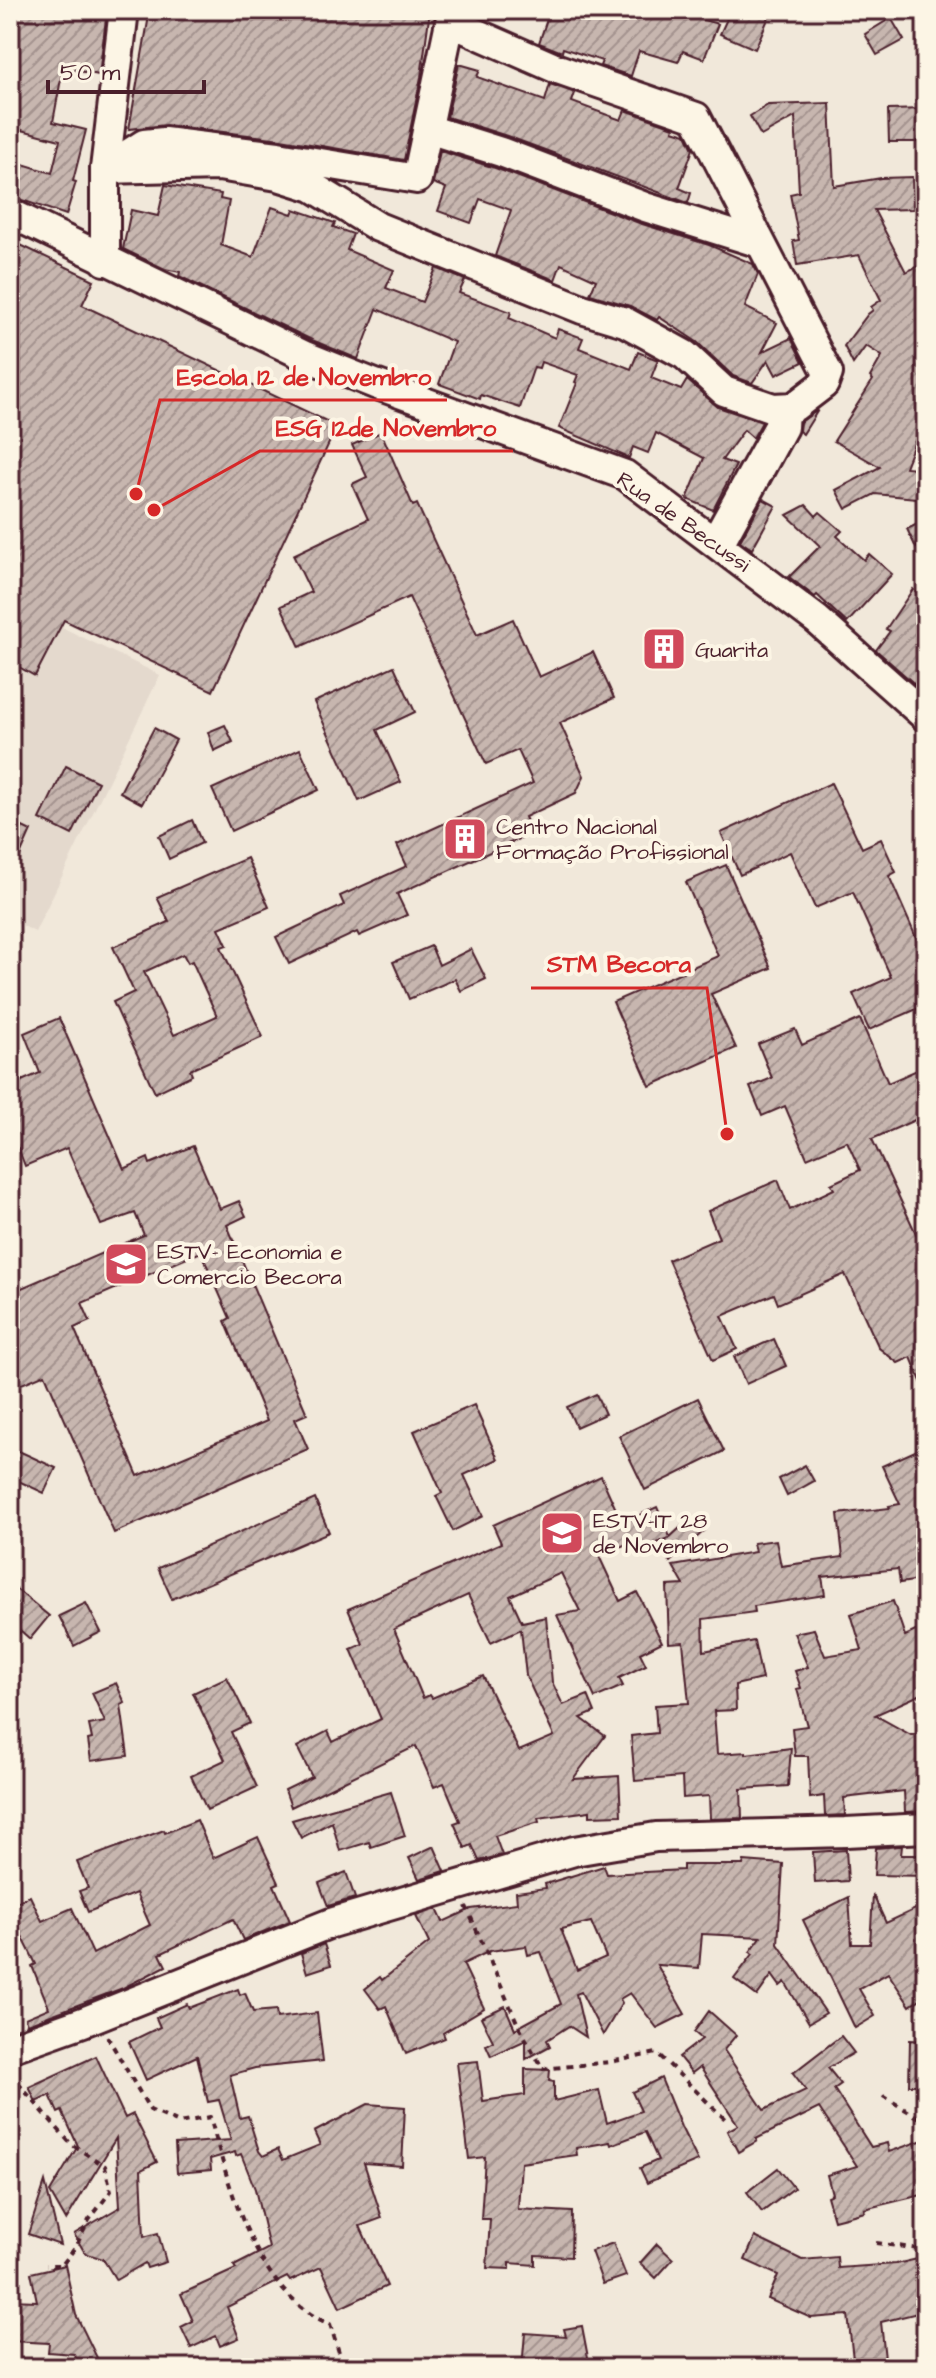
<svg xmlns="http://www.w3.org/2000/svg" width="936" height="2378" font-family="'Architects Daughter',sans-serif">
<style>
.built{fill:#e4d9cd}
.building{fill:url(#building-hatch);stroke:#4a1f2b;stroke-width:2;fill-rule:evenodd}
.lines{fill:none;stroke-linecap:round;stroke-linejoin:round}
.minor-casing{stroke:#4a1f2b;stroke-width:34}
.path{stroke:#4a1f2b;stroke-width:4;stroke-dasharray:6 6;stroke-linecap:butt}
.minor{stroke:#fcf5e5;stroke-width:28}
.labels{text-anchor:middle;stroke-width:8;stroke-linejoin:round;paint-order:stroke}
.street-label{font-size:22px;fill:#4a1f2b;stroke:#fcf5e5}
.poi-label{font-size:22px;fill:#4a1f2b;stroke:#fcf5e5;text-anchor:start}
.leader{fill:none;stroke:#d62828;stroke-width:3}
.callout-dot{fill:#d62828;stroke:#fcf5e5;stroke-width:3}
.callout-label{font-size:24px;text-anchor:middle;font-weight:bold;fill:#d62828;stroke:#fcf5e5;stroke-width:8;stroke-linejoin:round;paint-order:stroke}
</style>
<defs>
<pattern id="building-hatch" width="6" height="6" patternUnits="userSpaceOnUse" patternTransform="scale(2)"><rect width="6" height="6" fill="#c7b6af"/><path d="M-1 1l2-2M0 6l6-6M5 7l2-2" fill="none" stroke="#a4938f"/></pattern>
</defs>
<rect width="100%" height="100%" fill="#f1e8da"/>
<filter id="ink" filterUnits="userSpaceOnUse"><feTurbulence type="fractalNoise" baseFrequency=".0125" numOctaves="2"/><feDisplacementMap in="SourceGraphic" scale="16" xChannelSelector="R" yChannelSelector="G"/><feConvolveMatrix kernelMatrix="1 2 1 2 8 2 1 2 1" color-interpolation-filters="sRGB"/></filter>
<g filter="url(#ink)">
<polygon class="built" points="10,602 160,675 35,932 10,919"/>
<g class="building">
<polygon points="10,10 107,10 99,75 63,68 53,122 86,130 73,181 76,182 66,215 10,196 10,160 52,173 60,140 10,127"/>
<polygon points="150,10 430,10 421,77 404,160 281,139 166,125 129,129"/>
<polygon points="550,10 668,10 718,24 704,59 683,51 678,62 639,51 631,76 600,66 602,61 563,48 562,52 539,43"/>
<polygon points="731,10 772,10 755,49 720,34"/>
<polygon points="891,18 904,40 877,55 865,34"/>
<polygon points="459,64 480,70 477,77 545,101 550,84 575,93 572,102 621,120 625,110 674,127 673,130 686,134 693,149 679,188 691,193 688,203 507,136 447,117"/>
<polygon points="830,103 834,186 881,178 912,177 913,209 874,210 906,272 926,262 926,413 905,467 926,469 926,499 875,494 846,509 836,490 880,467 834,441 873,380 870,377 882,356 866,346 853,364 844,346 868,314 873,310 871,307 881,300 859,255 797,265 793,241 799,240 790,194 799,192 795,117 761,136 750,116 768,105"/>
<polygon points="926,109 926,142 889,142 888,110"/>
<polygon points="440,151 495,168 639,223 709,245 753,264 758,274 745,307 777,323 762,352 791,338 803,362 776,375 768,360 752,383 733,376 697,342 659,317 657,320 630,306 590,294 596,280 561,264 555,280 495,256 511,210 480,199 471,223 438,211 446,188 433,183"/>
<polygon points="165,185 221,194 220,199 229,201 221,245 253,257 272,207 292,214 294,209 335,223 333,227 353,234 347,250 394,270 386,288 422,302 436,268 465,280 459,293 511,312 509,318 555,338 558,329 583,338 579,348 631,369 638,352 658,360 651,378 681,390 687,380 718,407 762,422 753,438 744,430 722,460 736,465 713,510 687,499 704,458 656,433 648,453 633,447 629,458 559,428 577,383 575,382 578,375 541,362 539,368 534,367 520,408 481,395 480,399 439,384 454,342 377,309 358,359 312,340 179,276 180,272 165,269 123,249 131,210 158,216"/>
<polygon points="10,240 94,280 82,305 337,426 213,691 64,620 35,676 10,662"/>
<polygon points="818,410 803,434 799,431 800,422"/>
<polygon points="381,432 413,506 417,504 477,635 513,619 539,677 593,652 614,698 560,723 584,776 576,793 525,817 532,833 397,894 407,915 359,936 357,932 289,964 276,937 344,905 340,896 407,866 397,845 533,783 518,750 486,764 409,597 300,647 281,606 311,592 293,555 368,519 352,484 367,477 352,445"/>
<polygon points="763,499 776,506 752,549 740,541"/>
<polygon points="806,505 816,516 820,512 842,531 837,536 864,560 869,554 892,574 847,623 817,595 815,597 789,577 820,546 787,515"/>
<polygon points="926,520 926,537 916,548 907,529"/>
<polygon points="913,589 926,601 926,694 876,650 890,631 886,629"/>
<polygon points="394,666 415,712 377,730 401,782 359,801 314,702"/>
<polygon points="225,725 233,742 214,751 208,732"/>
<polygon points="154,728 176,740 142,804 120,792"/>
<polygon points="300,749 319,790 231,831 212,789"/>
<polygon points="66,766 98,782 72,835 40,819"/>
<polygon points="831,783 862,848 881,839 896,872 889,876 926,960 926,1005 869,1030 853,994 891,977 853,892 815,908 790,852 740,875 721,833"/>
<polygon points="192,820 202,843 169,859 159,836"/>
<polygon points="10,821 31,831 10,878"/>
<path d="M247,858l22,49 -50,21 8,17 -6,2 42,90 -73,33 2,5 -37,18 -42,-91 21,-10 -21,-45 56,-25 -12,-25zM183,954l5,9 4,-2 25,55 -43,19 -30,-63z"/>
<polygon points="726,865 771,968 711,994 736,1048 650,1086 613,1002 718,956 686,882"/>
<polygon points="431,946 439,965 471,949 486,979 461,991 455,979 409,999 393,962"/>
<path d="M59,1018l65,151 24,-11 2,6 43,-18 27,63 19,-8 7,15 -19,9 80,189 -12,5 13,30 -194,84 -69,-159 -35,15v-96l134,-58 -9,-22 -34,12 -34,-77 -42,18 -7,-18 -8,3v-65l30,-13 -16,-40zM201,1252l29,66 -5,3 42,100 -129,55 -64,-148 16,-7 -8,-18z"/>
<polygon points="860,1019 888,1083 926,1066 926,1115 872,1139 926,1255 925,1391 911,1357 898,1363 879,1348 845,1274 778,1304 774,1294 722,1316 737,1349 713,1360 668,1260 719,1238 708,1211 778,1180 790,1210 834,1189 831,1184 860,1170 847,1141 807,1158 785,1106 762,1116 750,1087 772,1078 758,1044 795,1029 802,1045"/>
<polygon points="774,1339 786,1366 746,1384 734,1357"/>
<polygon points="596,1394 605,1414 576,1427 567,1407"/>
<polygon points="698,1398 724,1451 645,1490 619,1436"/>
<polygon points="474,1405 498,1459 464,1475 483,1516 453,1531 436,1496 442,1493 414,1431"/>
<polygon points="926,1446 926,1579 900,1583 898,1569 822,1577 825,1595 754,1606 755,1612 703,1619 704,1651 754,1641 762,1679 735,1685 736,1710 714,1711 717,1754 746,1752 746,1754 791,1748 788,1786 741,1789 742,1818 710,1819 709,1796 683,1798 682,1777 635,1781 631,1736 657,1733 655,1705 689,1703 683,1642 669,1643 667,1586 684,1585 673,1566 755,1552 753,1543 776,1540 781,1566 843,1557 838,1514 890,1508 889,1506 900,1504 882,1466"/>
<polygon points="10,1447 56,1468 44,1493 10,1477"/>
<polygon points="805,1465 814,1481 787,1496 779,1479"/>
<path d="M601,1476l21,47 35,-16 13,30 22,-20 12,14 -34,31 -9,-17 8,-7 -26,11 -5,-10 -39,17 21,45 17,-9 25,50 -22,11 6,12 -27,13 4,8 -28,12 -38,-83 23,-4 -19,-38 -51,23 12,26 24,-5 6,65 11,23 25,-10 7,17 -14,6 24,18 -32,43 46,-3 2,39 -31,1v-5l-52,7 1,4 -44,14 7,19 -23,6 -7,-16 -7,3 -11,-25 6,-2 -16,-38 -10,4 -18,-41 -125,61 -6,-17 27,-13 -15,-30 31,-16 5,11 48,-23 -30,-70 12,-5 -15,-35 153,-66 -8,-18zM468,1595l23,48 30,-14 5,47 28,60 -35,15 -36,-75 -51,22 -2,-3 -7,3 -29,-69z"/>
<polygon points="315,1499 329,1532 172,1599 158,1568"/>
<polygon points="10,1584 49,1616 30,1639 21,1631 10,1645"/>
<polygon points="893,1601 905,1636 926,1626 926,1692 875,1715 911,1735 926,1734 926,1811 905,1812 904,1791 844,1798 845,1815 825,1816 824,1796 810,1798 808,1756 795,1756 792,1728 807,1726 797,1689 801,1688 795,1671 808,1667 794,1633 814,1629 825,1656 862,1650 851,1614"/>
<polygon points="86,1603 101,1632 74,1646 59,1616"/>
<polygon points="227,1677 250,1723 231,1732 257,1787 207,1810 191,1776 225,1760 193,1693"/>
<polygon points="116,1683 125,1703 121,1705 128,1756 91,1761 88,1740 92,1739 89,1725 105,1722 92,1693"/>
<polygon points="391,1792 405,1836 371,1847 369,1842 340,1851 332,1822 301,1838 292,1820"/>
<polygon points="197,1820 213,1858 258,1837 279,1883 274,1885 290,1921 243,1940 233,1919 160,1954 166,1966 123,1988 27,2024 25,2018 49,2008 32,1966 36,1964 10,1912 10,1905 30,1896 42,1921 72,1908 93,1954 150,1925 136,1893 88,1912 79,1891 88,1888 77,1862 164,1830 165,1833"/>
<polygon points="434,1846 445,1871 419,1879 409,1858"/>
<polygon points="900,1846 902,1846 901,1855 926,1855 926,1876 874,1875 876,1848"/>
<polygon points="846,1850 848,1881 815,1883 813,1852"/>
<path d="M744,1861l39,3 -5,80 48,69 -17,10 -24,-41 -5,4 -8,-11 -15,21 -23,-17 19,-25 -3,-2 11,-15 -59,-3 -3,34 -42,-3 28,49 -28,14 -27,-35 -10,6 2,4 -19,32 -22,-43 -5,2 10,43 -17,-11 -22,14 3,6 -24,13v-19l-35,16 -5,-11 7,-4 -12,-24 24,-11 10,23 46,-25 -20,-52 -13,3 -2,-9 -36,5 -27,13 21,44 -41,25 2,5 -39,16 -20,-48 -6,3 -15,-20 15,-12 2,3 47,-37 -13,-27 21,-7 6,13 28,-13 46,-6 -1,-11 30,-4 -1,-4 59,-18 3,8 76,-4v-5h60zM591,1922l15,35 -29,13 -16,-41z"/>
<polygon points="346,1872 355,1898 328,1906 319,1883"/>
<polygon points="873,1895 886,1923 926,1904 926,1995 910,2006 888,1973 859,1989 875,2016 855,2028 803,1920 849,1897 852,1944 870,1944"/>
<polygon points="324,1944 331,1965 307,1973 301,1953"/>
<polygon points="238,1989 240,1995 245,1993 253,2012 276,2010 277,2018 317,2013 323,2061 255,2068 230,2075 240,2118 248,2116 259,2151 263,2156 278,2149 283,2160 320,2145 314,2132 368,2104 405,2107 402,2166 364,2163 382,2218 360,2226 387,2286 340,2308 321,2267 290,2281 287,2277 227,2307 239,2338 220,2346 216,2336 191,2348 181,2327 193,2321 181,2294 236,2269 234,2266 269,2248 255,2189 241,2154 236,2156 235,2152 210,2159 211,2170 177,2173 175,2144 231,2140 219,2100 208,2102 197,2056 146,2080 129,2042 160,2027 156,2018 187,2004 189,2008"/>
<polygon points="709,2011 736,2035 724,2050 764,2110 806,2090 793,2073 841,2036 854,2053 828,2068 841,2084 834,2089 871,2147 887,2143 889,2152 926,2139 926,2194 864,2209 865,2212 834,2220 827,2196 832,2194 827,2175 857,2166 819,2108 756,2139 757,2141 738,2152 727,2131 738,2125 700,2067 692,2073 679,2057 702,2039 694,2032"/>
<polygon points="910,2040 926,2041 926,2085 909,2085"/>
<polygon points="96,2056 125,2118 133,2114 157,2162 141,2170 144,2237 158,2233 166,2262 147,2268 145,2263 116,2280 103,2259 85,2253 74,2234 120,2207 116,2138 66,2220 50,2192 78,2146 62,2111 58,2113 50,2095 36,2102 29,2087"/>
<polygon points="478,2061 483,2101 525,2095 525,2069 550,2070 549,2081 554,2082 554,2101 599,2090 607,2123 641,2111 632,2092 661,2078 681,2127 698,2161 647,2183 640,2168 658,2160 645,2132 611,2145 610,2142 576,2148 577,2155 521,2163 518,2209 572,2212 571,2257 535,2255 535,2265 510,2263 510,2269 487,2268 490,2219 481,2219 485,2157 469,2159 457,2063"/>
<polygon points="778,2168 794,2188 762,2212 747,2192"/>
<polygon points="45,2182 60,2245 28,2234"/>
<polygon points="755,2237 802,2260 837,2257 838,2268 896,2264 926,2257 926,2311 881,2322 886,2368 854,2368 848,2315 811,2318 768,2299 778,2275 745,2260"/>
<polygon points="613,2243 626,2276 603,2284 591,2251"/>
<polygon points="657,2244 673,2259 656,2278 640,2263"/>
<polygon points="65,2265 76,2315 102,2368 81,2368 74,2354 48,2352 49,2343 10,2341 10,2300 37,2301 31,2273"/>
<polygon points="582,2326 590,2368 522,2368 525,2333 566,2336 564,2329"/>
</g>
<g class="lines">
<g class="minor-casing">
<g id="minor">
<polygon points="450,22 555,68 696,117 828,373 824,384 794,407 773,408 724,391 685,355 625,322 582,309 378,227 313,187 278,176 219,166 105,169 144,144 164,142 278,156 417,179"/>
<polyline points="428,129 501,152 645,207 760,243"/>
<polyline points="10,213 305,356 375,384 625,475 817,620 926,717"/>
<polyline points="105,261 105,169 124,10"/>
<polyline points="780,408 779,426 716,540 720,542 783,427 784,408"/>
<polyline points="10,2048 83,2022 331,1923 574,1851 656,1837 846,1832 926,1828"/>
</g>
</g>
<g class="path">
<polyline points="466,1906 519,2027 543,2069 610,2062 657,2053 725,2119"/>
<path d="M107,2036l43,74 29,13 31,-6c19,69 46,178 120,207l14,44"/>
<polyline points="10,2074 71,2144 105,2166 111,2191 89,2220 75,2248 62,2265 46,2265"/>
<polyline points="883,2096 926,2122"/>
<polyline points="876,2243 926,2250"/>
</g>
<use href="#minor" class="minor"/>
</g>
</g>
<defs>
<g id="building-square" transform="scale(2.3)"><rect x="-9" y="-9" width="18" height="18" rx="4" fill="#d1495b" stroke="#fcf5e5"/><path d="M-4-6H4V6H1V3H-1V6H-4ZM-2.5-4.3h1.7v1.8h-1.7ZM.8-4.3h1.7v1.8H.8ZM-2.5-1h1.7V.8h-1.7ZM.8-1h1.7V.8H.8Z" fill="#fff"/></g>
<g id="school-square" transform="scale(2.3)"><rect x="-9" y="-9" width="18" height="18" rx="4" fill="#d1495b" stroke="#fcf5e5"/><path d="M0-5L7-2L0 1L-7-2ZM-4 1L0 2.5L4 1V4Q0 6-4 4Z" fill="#fff"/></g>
</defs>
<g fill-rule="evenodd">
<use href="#building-square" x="664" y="649"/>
<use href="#building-square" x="465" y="839"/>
<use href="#school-square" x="126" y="1264"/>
<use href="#school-square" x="562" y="1533"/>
</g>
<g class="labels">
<g class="street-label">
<text transform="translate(684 521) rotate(35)" y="8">Rua de Becussi</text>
</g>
<g class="poi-label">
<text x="695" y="657">Guarita</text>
<text x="496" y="834">Centro Nacional<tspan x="496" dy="25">Formação Profissional</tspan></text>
<text x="157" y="1259">ESTV- Economia e<tspan x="157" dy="25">Comercio Becora</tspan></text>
<text x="593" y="1528">ESTV-IT 28<tspan x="593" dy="25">de Novembro</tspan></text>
</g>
</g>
<path class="leader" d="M136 494L160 400H447M154 510L260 451H513M727 1134L707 988H531"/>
<g class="callout-dot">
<circle cx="136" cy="494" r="8"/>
<circle cx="154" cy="510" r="8"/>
<circle cx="727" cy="1134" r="8"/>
</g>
<g class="callout-label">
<text x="304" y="385">Escola 12 de Novembro</text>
<text x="386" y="436">ESG 12de Novembro</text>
<text x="619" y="972">STM Becora</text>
</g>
<rect width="936" height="2378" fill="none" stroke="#fcf5e5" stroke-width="40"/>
<rect x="20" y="20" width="896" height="2338" fill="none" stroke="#4a1f2b" stroke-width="3" filter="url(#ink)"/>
<path d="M48 80v12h156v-12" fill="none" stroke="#4a1f2b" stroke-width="4"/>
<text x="60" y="80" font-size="24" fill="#4a1f2b" stroke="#fcf5e5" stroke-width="6" paint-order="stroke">50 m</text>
</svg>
